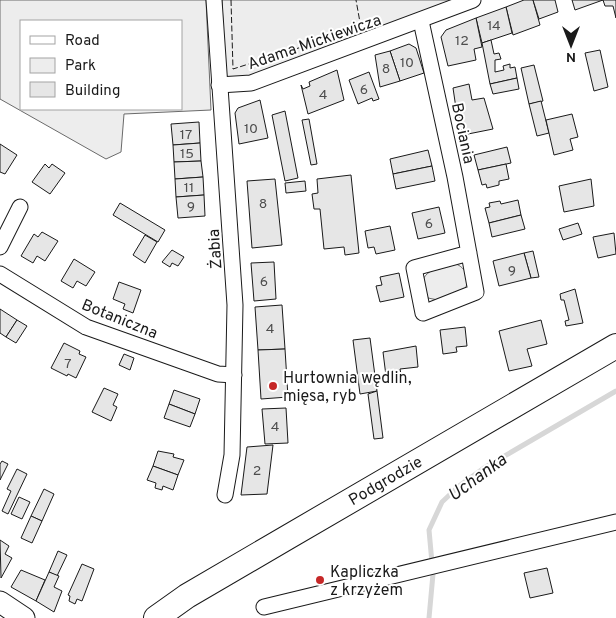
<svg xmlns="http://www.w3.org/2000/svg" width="616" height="618" font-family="Overpass,sans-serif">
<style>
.green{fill:#ededed;stroke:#6a6a6a;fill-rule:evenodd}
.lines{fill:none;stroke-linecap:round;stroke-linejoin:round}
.stream{stroke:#d7d7d7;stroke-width:5}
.building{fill:#e6e6e6;stroke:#1a1a1a}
.street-casing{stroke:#1a1a1a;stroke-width:17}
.secondary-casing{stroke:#1a1a1a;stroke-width:23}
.primary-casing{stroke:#1a1a1a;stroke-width:26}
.street{stroke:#fff;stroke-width:15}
.secondary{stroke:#fff;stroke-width:21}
.primary{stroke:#fff;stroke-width:24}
.fence{stroke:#1a1a1a;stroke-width:1;stroke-dasharray:6 2.5;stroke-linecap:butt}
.poi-dot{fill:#c62828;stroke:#fff;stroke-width:2}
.labels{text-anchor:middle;stroke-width:4;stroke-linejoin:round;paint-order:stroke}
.number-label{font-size:14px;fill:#4d4d4d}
.street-label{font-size:16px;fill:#1a1a1a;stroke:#fff}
.poi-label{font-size:16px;fill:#1a1a1a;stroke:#fff;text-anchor:start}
.water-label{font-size:18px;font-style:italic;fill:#1a1a1a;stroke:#fff}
</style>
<rect width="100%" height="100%" fill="#fff"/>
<g class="green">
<path d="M0,0h206l5,110 -87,4 -3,38 -15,7 -106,-60zM21,21h160v88h-160z"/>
<polygon points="222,0 453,0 256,77 235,80 225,75"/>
<path d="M453,263c12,3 18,14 12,26l-27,11 -10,-2c-16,-25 7,-29 25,-35z"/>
</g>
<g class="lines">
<polyline class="stream" points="429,618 433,574 429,530 442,502 459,486 484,468 616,391"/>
</g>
<g class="building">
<polygon points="524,0 533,0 540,25 513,35 506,7"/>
<polygon points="533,0 555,0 558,12 539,19"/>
<polygon points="572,0 603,0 575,10"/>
<polygon points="603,0 616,0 616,18 613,6 605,6"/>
<polygon points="506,7 512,33 482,43 476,18"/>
<polygon points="476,18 482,47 474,49 476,60 448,66 441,37 446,30"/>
<polygon points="491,40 494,54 499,53 501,59 495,60 495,72 504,70 503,66 510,64 510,68 515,67 517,78 490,84 482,43"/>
<polygon points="409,44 416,48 424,73 400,81 390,51"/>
<polygon points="600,50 608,87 594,91 585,53"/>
<polygon points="390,51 400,81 380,87 375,55"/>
<polygon points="534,65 543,101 529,104 521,68"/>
<polygon points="337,70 344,100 308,114 301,85 303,89 310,86 309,82"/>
<polygon points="369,72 379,99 373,101 372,98 358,104 349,80"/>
<polygon points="517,78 519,89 493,94 490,84"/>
<polygon points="469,84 472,100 484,98 493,129 463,135 459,115 457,115 453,88"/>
<polygon points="260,100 268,138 239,144 235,113 238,108"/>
<polygon points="541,101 549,133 537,136 529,104"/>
<polygon points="285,111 298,178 285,181 272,115"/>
<polygon points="572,114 578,137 570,139 573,150 554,155 546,120"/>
<polygon points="309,119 317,164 311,165 302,120"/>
<polygon points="199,122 200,143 173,145 171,124"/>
<polygon points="200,143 201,161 174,162 173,145"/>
<polygon points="0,144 17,155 5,174 0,172"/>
<polygon points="507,147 511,163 478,170 474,155"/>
<polygon points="428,150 432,166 393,174 390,159"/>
<polygon points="201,161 203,177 175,179 174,162"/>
<polygon points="45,164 49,168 52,164 65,173 50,194 32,182"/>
<polygon points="506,164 509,179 499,181 499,185 487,188 486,184 482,185 478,170"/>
<polygon points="432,166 435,181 396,189 393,174"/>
<polygon points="351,175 359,253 345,255 344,247 324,249 320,209 314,209 312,194 318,193 317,179"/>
<polygon points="203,177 204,195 176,197 175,179"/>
<polygon points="275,179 282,245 252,248 247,181"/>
<polygon points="591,179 594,206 564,212 559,186"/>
<polygon points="305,181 306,191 286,193 285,183"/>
<polygon points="204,195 205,216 178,218 176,197"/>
<polygon points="518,200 521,215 489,223 485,208 490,207 489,203 500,201 501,204"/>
<polygon points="120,203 165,230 158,242 113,215"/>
<polygon points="439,207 445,233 418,239 412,213"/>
<polygon points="521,215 525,229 492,237 489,223"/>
<polygon points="578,223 582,234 563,240 559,229"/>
<polygon points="390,226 395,250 376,254 374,247 368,248 365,231"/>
<polygon points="42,232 58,241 45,261 37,256 33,263 21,256 34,234 38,237"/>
<polygon points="614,233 616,254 598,258 593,237"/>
<polygon points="145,235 157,242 145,263 133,255"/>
<polygon points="172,250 184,257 178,266 172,263 170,267 162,262"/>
<polygon points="533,251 539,277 531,278 524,253"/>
<polygon points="524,253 531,278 499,286 493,261"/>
<polygon points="74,259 95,272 86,286 77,281 73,288 61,281"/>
<polygon points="274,262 276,299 254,301 251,263"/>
<polygon points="399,273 404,297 380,302 376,286 382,285 380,277"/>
<polygon points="119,282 141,290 133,313 123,309 125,304 113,299"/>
<polygon points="575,289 583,323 566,326 565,321 569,320 564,300 561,300 560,294"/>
<polygon points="282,305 285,349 258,350 255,307"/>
<polygon points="0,309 17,320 6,337 0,333"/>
<polygon points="17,320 27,326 16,343 6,337"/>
<polygon points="541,320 547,344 527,349 532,366 509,371 499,331"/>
<polygon points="465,327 467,346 456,347 457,352 443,354 440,330"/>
<polygon points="370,338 377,391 360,394 353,340"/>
<polygon points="64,343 80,351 79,354 86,357 76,378 68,374 67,376 51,368"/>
<polygon points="416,346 418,367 400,369 401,374 386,376 383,352"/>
<polygon points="285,349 288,397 261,399 258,350"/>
<polygon points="124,354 134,358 130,370 119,365"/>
<polygon points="104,388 118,394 113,405 117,407 111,421 92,412"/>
<polygon points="174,390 200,399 195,414 169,404"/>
<polygon points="377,391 383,438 374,439 368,394"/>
<polygon points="169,404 195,414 190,427 164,418"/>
<polygon points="286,408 288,443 265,444 262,409"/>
<polygon points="273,445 267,494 241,495 247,447"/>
<polygon points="158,451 174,454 173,457 184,460 178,475 153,466"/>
<polygon points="2,461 8,464 0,480 0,464"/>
<polygon points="153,466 178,475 173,490 163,486 162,490 155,488 156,483 147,480"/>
<polygon points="17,469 27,474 8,514 2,511 11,491 7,489"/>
<polygon points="44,489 54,494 42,521 31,516"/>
<polygon points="19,497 30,502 22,519 11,514"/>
<polygon points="31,516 42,521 32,543 21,538"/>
<polygon points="0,540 9,546 5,554 12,558 1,578"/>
<polygon points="58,551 67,555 57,576 49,572"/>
<polygon points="82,564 94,569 82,601 77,599 75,604 69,601 70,596 68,595"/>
<polygon points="547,568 553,593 530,598 524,573"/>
<polygon points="21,570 45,580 36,601 11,587"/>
<polygon points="49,572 59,576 54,587 62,591 54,612 36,601"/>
</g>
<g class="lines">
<g class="street-casing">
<g id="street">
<polyline points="214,0 235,305 232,455 225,495"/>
<polyline points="421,21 455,177 476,292 423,313 414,268 469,253"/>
<polyline points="219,85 251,83 473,0"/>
<polyline points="0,247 20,207"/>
<polyline points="0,274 86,327 218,374 234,375"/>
<polyline points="264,607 616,522"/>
</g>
</g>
<g class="secondary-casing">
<polyline id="secondary" points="0,602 24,618"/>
</g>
<g class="primary-casing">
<polyline id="primary" points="156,618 187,596 288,537 616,346"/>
</g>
<use href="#street" class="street"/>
<use href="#secondary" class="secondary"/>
<use href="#primary" class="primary"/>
<polyline class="fence" points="231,0 233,69 361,28 356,0"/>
</g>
<g class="poi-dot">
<circle cx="273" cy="386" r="5"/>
<circle cx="320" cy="580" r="5"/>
</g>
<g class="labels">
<g class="number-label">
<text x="494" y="30">14</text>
<text x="462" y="45">12</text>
<text x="407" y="67">10</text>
<text x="386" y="73">8</text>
<text x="364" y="94">6</text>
<text x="323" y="99">4</text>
<text x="251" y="133">10</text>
<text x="186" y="139">17</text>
<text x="187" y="158">15</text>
<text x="189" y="192">11</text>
<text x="263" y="208">8</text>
<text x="191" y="211">9</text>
<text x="429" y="228">6</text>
<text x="512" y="275">9</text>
<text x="264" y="286">6</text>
<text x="270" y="333">4</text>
<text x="68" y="368">7</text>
<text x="275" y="431">4</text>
<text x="257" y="475">2</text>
</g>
<g class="street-label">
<text transform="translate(314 41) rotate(-19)" y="6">Adama Mickiewicza</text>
<text transform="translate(464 133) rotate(78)" y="6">Bociania</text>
<text transform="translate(214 249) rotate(-94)" y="6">Żabia</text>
<text transform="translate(120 318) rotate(22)" y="6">Botaniczna</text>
<text transform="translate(385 480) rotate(-30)" y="6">Podgrodzie</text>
</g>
<g class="poi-label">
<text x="283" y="383">Hurtownia wędlin,<tspan x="283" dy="18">mięsa, ryb</tspan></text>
<text x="330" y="577">Kapliczka<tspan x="330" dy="18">z krzyżem</tspan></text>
</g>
<g class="water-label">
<text transform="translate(477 477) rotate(-36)" y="6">Uchanka</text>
</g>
</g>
<rect x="20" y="20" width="162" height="90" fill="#ffffff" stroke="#a3a3a3"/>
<rect x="30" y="36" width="25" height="8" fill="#ffffff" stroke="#a3a3a3"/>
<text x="65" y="45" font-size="15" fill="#1a1a1a">Road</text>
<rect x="30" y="58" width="25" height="15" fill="#ededed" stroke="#a3a3a3"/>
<text x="65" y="70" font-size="15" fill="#1a1a1a">Park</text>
<rect x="30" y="82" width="25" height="15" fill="#e6e6e6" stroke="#a3a3a3"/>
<text x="65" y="95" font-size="15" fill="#1a1a1a">Building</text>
<g transform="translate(571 45) rotate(180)" stroke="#ffffff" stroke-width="4" paint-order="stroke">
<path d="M0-4L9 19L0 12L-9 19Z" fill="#1a1a1a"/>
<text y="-8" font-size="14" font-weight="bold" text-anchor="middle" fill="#1a1a1a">N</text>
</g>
</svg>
